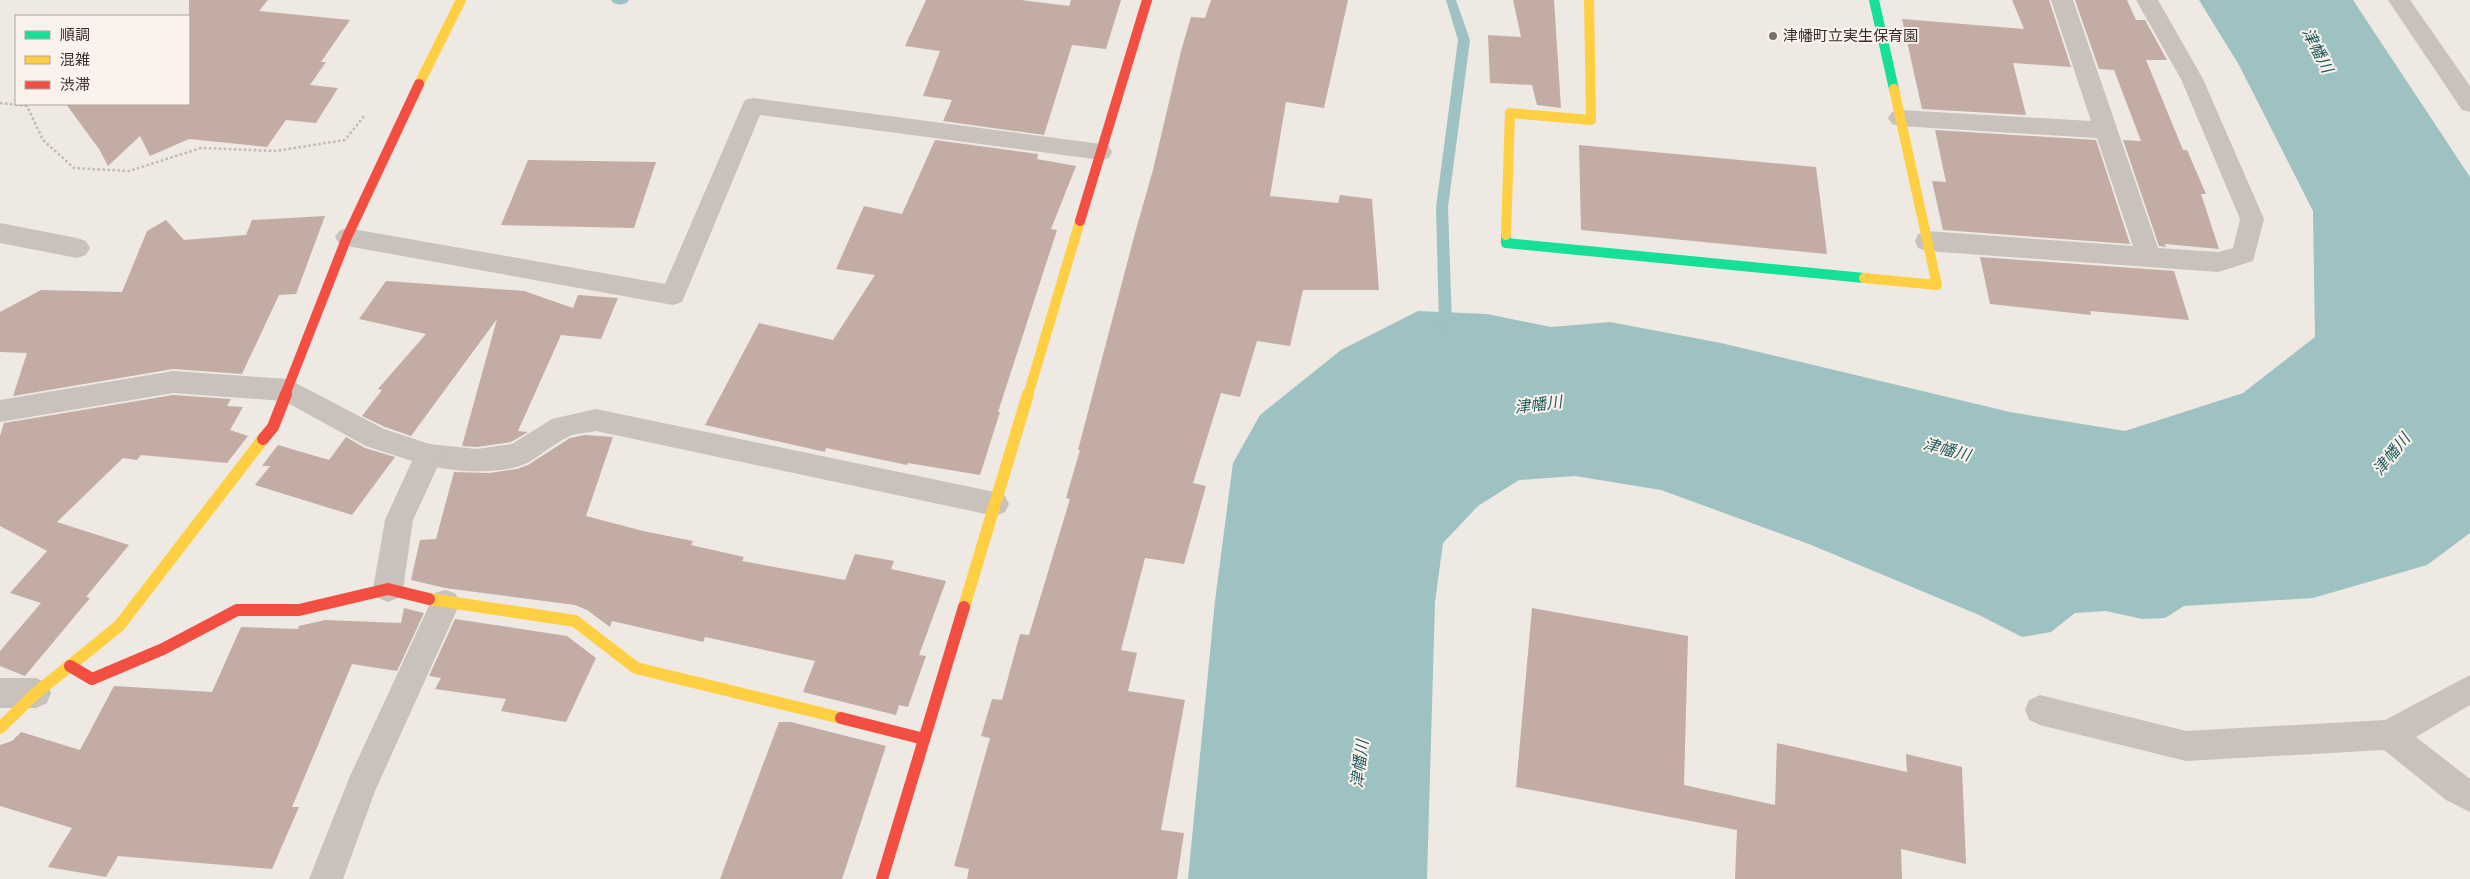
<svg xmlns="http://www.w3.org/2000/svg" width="2470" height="879" font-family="'Space Grotesk','Noto Sans JP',sans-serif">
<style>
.water{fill:#9ec2c1}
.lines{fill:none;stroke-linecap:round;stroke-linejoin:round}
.stream{fill:#9ec2c1;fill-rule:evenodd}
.building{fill:#c3aca4}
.path{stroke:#c1b9b4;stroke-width:2.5;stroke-dasharray:2.5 2.5;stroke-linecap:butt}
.lane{fill:#c8c1bc;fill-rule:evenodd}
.street{fill:#c8c1bc;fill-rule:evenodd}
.fast{stroke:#16e098;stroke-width:10}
.slow-far1{stroke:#ffcf43;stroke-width:10}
.slow{stroke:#ffcf43;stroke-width:12}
.jam-far1{stroke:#f24e42;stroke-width:10}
.jam{stroke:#f24e42;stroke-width:12}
.poi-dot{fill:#796f6a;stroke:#fbf3eb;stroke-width:2}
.labels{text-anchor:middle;stroke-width:4;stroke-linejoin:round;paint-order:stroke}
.poi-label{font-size:15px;fill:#3a2e29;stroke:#fbf3eb;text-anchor:start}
.water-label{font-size:16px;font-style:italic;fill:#1d5b5d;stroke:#fbf3eb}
</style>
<rect width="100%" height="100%" fill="#efe9e3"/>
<polygon class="water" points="2199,0 2353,0 2470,177 2470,533 2427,565 2313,598 2184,606 2165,618 2142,619 2106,611 2075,613 2051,632 2022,637 1979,615 1809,544 1661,490 1575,476 1519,480 1478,506 1443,543 1435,602 1427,879 1188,879 1215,601 1233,463 1260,415 1341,350 1418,311 1487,314 1551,327 1610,322 1721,343 2010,412 2125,431 2243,393 2315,337 2313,211 2239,65"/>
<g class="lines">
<g class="stream">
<path d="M611,0h18c-3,6 -15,6 -18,0z"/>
<polygon points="1446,0 1456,0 1470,40 1448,207 1452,324 1456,330 1449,335 1444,334 1439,325 1436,207 1458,40"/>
</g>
</g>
<g class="building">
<polygon points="189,0 268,0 259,11 350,20 321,62 326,62 310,85 338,88 316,123 286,120 267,147 189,139 150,156 140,136 108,166 99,149 66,104 189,104"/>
<polygon points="926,0 1021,0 1069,6 1071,0 1121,0 1106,49 1072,45 1044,135 943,121 952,100 923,96 940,51 905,46"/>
<polygon points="1211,0 1348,0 1324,108 1286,102 1270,196 1338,203 1340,195 1372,199 1379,290 1303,290 1290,346 1257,341 1240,397 1221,393 1193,483 1206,486 1184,564 1145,558 1121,650 1137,653 1128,691 1185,700 1161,830 1184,833 1177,879 967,879 969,869 954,866 990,738 981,736 992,699 1002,700 1020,634 1029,635 1070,499 1066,498 1080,450 1078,450 1135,233 1153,170 1181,51 1191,17 1205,18"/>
<polygon points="1513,0 1554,0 1561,108 1537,105 1532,85 1490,83 1488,35 1521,37"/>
<polygon points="2012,0 2049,0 2071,67 2013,63 2026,115 1922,109 1902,19 2024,29"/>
<polygon points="2075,0 2127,0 2136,20 2145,20 2167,60 2146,60 2183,150 2187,150 2206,194 2201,194 2219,249 2165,244 2166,247 2159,246 2123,140 2141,141 2114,70 2099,69"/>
<polygon points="1935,130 2096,140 2130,244 1943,230 1932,181 1946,182"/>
<polygon points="935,140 1038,154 1037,159 1076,166 1051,229 1057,230 998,412 1000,412 980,475 908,463 907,465 826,448 825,452 705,425 759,323 833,340 875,275 836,269 864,206 902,214"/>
<polygon points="1579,145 1816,167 1827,254 1581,230"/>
<polygon points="528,160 656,162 634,228 501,225"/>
<polygon points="325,216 296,294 279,295 242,374 173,369 13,396 27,353 0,352 0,312 41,290 122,292 147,231 166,220 184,240 246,235 252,220"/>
<polygon points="1980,257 2174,271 2189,320 2090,311 2091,315 1990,304"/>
<polygon points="386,281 524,291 573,308 578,295 618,298 601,339 561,335 518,431 528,432 511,442 477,447 462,446 497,319 411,436 385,427 362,416 382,390 378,389 426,334 359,319"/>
<polygon points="173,395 231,399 227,406 243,407 230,430 248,436 227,463 141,455 137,460 123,458 57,522 129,545 86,597 90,598 25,676 0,666 0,651 41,603 10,593 47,551 0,526 0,436 4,423"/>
<polygon points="585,435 613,437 586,516 643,531 693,541 691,545 744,557 742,561 845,580 855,554 894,561 891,569 946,581 919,655 926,656 908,707 899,705 896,715 803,692 815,661 705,637 703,642 612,621 610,627 587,610 575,605 445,588 411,580 420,540 436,539 454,472 489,473 517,469 528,465 570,438"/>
<polygon points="346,437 365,448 395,457 352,515 255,485 270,466 262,466 278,445 329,460"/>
<polygon points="404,608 424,613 397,671 352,664 292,807 299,807 272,869 118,856 106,877 48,867 72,828 0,806 0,745 12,741 21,732 80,750 114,686 212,692 241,627 298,629 299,626 325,620 401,623"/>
<polygon points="1532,608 1688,636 1684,785 1775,805 1777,743 1907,772 1906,754 1962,767 1966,864 1901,849 1902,879 1735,879 1737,830 1516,787"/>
<polygon points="455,619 567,636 596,658 566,722 501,711 506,699 435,689 441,678 429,676"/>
<polygon points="779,722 791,722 886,746 842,879 720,879"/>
</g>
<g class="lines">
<polyline class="path" points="0,103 27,106 43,140 74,168 129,171 201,148 276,151 345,140 365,115"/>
<g class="lane">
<polygon points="753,98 1101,144 1109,146 1112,152 1109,158 1101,160 760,115 685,295 682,302 673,305 347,246 339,243 335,237 339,231 347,228 665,284 742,106 745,100"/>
<path d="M596,409l399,83 10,4 4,8 -4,8 -10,4 -399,-85c-9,2 -22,2 -30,7 -14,7 -26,18 -39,25 -26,13 -81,9 -107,0l-4,-8 4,-8 9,-3 48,5 35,-5 40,-25z"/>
</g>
<g class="street">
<polygon points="2051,0 2073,0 2158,248 2218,252 2233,248 2240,219 2181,79 2136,0 2158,0 2203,79 2264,219 2253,261 2218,272 1927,251 1918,248 1915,241 1918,234 1927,231 2133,246 2097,138 1900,126 1892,124 1888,118 1892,112 1900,110 2091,121"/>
<polygon points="2388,0 2410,0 2470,86 2470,112 2462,110"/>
<polygon points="0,223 77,238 86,241 90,248 86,255 77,258 0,243"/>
<polygon points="173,371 288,379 384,429 439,447 443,455 413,520 403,589 398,598 388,602 378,598 373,589 385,520 412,461 366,446 284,401 173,393 0,422 0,400"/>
<polygon points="445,590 455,593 460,603 375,791 343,879 309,879 350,776 435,593"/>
<polygon points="2470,675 2470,705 2416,737 2470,779 2470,812 2446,800 2384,750 2186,761 2040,725 2029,720 2025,710 2029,700 2040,695 2186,731 2385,720"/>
<polygon points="0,678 36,678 47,683 51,693 47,703 36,708 0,708"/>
</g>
<g class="fast">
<polyline points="1874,0 1894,89"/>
<polyline points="1506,235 1506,243 1864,278"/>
</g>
<g class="slow-far1">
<polyline points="419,84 461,0"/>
<polyline points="1506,235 1510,113 1591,120 1589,0"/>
<polyline points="1864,278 1937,285 1894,89"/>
<polyline points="1028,395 1080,221"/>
</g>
<g class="slow">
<polyline points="429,599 575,621 636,668 841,718"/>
<polyline points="964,607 1028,394"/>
<polyline points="0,728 36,693 119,626 263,439"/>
</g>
<g class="jam-far1">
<polyline points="1080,221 1147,0"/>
<polyline points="285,395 347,237 419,84"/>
</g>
<g class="jam">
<polyline points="263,439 273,427 286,394"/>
<polyline points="70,666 92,679 163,649 237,610 299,610 388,589 429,599"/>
<polyline points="841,718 924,739"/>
<polyline points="882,879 964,607"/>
</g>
</g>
<circle class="poi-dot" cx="1773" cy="36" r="5"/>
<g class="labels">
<g class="poi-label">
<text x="1783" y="41">津幡町立実生保育園</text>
</g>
<g class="water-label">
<text transform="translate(2318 50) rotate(63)" y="6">津幡川</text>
<text transform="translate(1538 404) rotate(-7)" y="6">津幡川</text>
<text transform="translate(1947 449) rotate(15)" y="6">津幡川</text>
<text transform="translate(2391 454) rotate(-51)" y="6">津幡川</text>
<text transform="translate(1359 764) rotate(-83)" y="6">津幡川</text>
</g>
</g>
<rect x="15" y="15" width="175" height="90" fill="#fbf3eb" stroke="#aea49d"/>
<rect x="25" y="31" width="25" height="8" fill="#16e098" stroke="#aea49d"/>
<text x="60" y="40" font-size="15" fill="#3a2e29">順調</text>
<rect x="25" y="56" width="25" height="8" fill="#ffcf43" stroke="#aea49d"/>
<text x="60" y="65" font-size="15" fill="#3a2e29">混雑</text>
<rect x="25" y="81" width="25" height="8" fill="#f24e42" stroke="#aea49d"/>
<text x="60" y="90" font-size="15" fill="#3a2e29">渋滞</text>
</svg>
